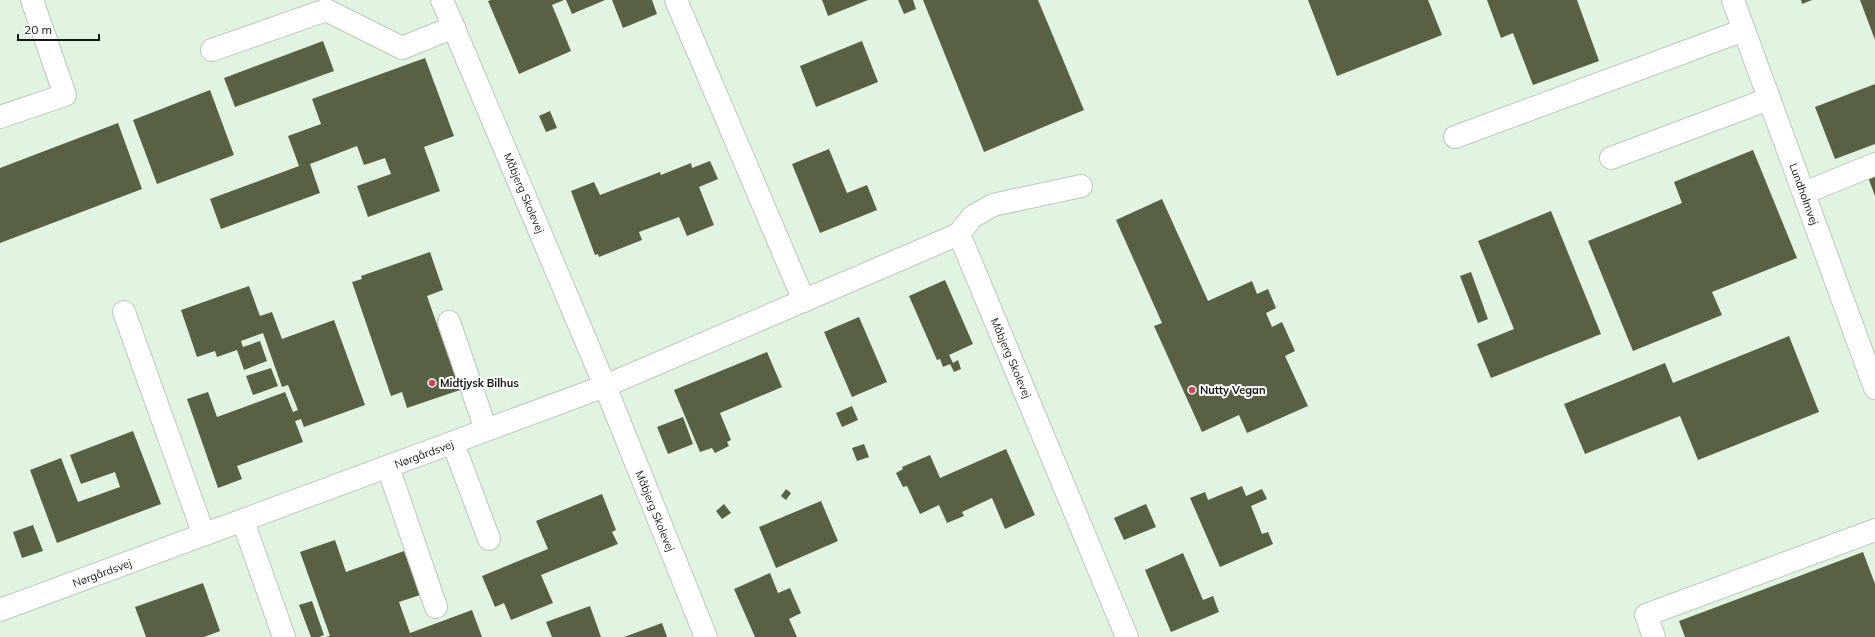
<svg xmlns="http://www.w3.org/2000/svg" width="1875" height="637" font-family="Mulish,sans-serif">
<style>
.building{fill:#596144}
.lines{fill:none;stroke-linecap:round;stroke-linejoin:round}
.minor-casing{stroke:#b8cab8;stroke-width:24}
.minor{stroke:#fff;stroke-width:22}
.poi-dot{fill:#d24154;stroke:#fff;stroke-width:1.5}
.labels{text-anchor:middle;stroke-width:4;stroke-linejoin:round;paint-order:stroke}
.street-label{font-size:11px;fill:#131a13;stroke:#fff}
.poi-label{font-size:11px;font-weight:bold;fill:#131a13;stroke:#fff;text-anchor:start}
</style>
<rect width="100%" height="100%" fill="#e1f4e2"/>
<g class="building">
<polygon points="491,0 564,0 552,5 571,51 519,74 488,1"/>
<polygon points="566,0 605,0 572,14"/>
<polygon points="612,0 652,0 657,14 623,28"/>
<polygon points="822,0 868,0 828,16"/>
<polygon points="898,0 913,0 916,9 904,14"/>
<polygon points="923,0 1038,0 1084,110 984,152"/>
<polygon points="1308,0 1428,0 1442,35 1337,76"/>
<polygon points="1487,0 1577,0 1599,61 1533,85 1513,33 1501,38"/>
<polygon points="1801,0 1812,0 1802,4"/>
<polygon points="1860,0 1875,0 1875,40"/>
<polygon points="323,41 334,71 235,107 224,78"/>
<polygon points="862,41 878,82 816,107 800,66"/>
<polygon points="425,58 454,136 424,147 440,191 368,217 357,186 391,174 385,158 364,165 357,146 310,164 320,193 221,229 210,199 299,166 288,136 321,124 312,99"/>
<polygon points="1875,84 1875,144 1835,159 1815,107"/>
<polygon points="210,90 234,155 157,184 133,120"/>
<polygon points="550,111 557,128 546,132 539,116"/>
<polygon points="118,123 142,189 0,243 0,168"/>
<polygon points="829,149 847,193 867,185 877,210 820,233 792,164"/>
<polygon points="1753,150 1797,258 1712,292 1722,315 1633,351 1588,241 1682,203 1674,182"/>
<polygon points="710,161 718,179 699,187 714,225 687,236 679,217 639,232 642,240 599,257 598,254 595,255 571,191 594,182 600,195 660,172 661,175 691,163 692,168"/>
<polygon points="1875,174 1875,196 1868,177"/>
<polygon points="1162,199 1208,301 1252,281 1257,294 1268,289 1276,308 1266,313 1272,327 1282,322 1295,351 1285,356 1308,406 1247,433 1239,415 1202,432 1154,326 1162,323 1116,220"/>
<polygon points="1551,211 1601,334 1491,378 1477,344 1514,329 1478,241"/>
<polygon points="430,252 443,290 427,296 460,390 407,408 402,392 391,396 352,282 362,279 361,276"/>
<polygon points="1471,272 1488,319 1478,323 1460,276"/>
<polygon points="945,280 973,344 949,355 953,363 958,360 961,369 954,372 950,364 943,367 940,359 937,360 909,296"/>
<polygon points="249,286 260,316 272,312 282,339 334,320 365,405 304,427 301,419 295,421 303,442 237,466 242,479 218,488 187,399 208,392 217,417 285,392 293,412 298,410 288,385 282,387 263,333 241,341 243,347 260,341 267,361 244,370 237,350 217,357 215,351 197,357 181,310"/>
<polygon points="859,317 887,382 852,397 824,332"/>
<polygon points="1789,336 1819,412 1698,460 1680,416 1585,454 1564,404 1665,363 1673,383"/>
<polygon points="767,352 782,387 720,413 731,440 727,442 729,446 715,453 712,448 700,452 674,390"/>
<polygon points="271,368 278,386 253,395 246,376"/>
<polygon points="852,406 858,420 842,427 836,413"/>
<polygon points="683,417 693,444 668,454 657,427"/>
<polygon points="133,431 161,504 57,543 30,470 61,458 78,502 120,487 115,472 81,484 70,455"/>
<polygon points="864,444 869,457 857,461 852,448"/>
<polygon points="1006,449 1035,515 1005,529 992,498 962,512 964,516 947,523 939,505 920,514 907,486 903,487 896,473 903,469 902,467 930,455 940,478"/>
<polygon points="1242,486 1246,496 1262,489 1267,499 1251,506 1262,534 1268,532 1273,544 1220,567 1190,498 1205,492 1208,500"/>
<polygon points="786,489 791,493 786,500 781,496"/>
<polygon points="602,494 616,530 612,532 618,544 541,575 553,603 511,620 504,603 495,607 482,576 548,549 536,521"/>
<polygon points="821,501 838,541 776,568 759,527"/>
<polygon points="724,504 731,513 722,519 716,511"/>
<polygon points="1146,504 1156,527 1124,540 1114,518"/>
<polygon points="33,525 43,551 22,558 13,532"/>
<polygon points="335,540 346,572 404,551 420,595 399,602 410,633 472,610 482,637 326,637 330,636 300,552"/>
<polygon points="1863,552 1875,584 1875,637 1685,637 1679,621"/>
<polygon points="1183,553 1203,600 1213,596 1219,612 1171,632 1145,570"/>
<polygon points="770,573 778,593 790,588 801,613 789,619 797,637 755,637 734,589"/>
<polygon points="203,583 220,631 204,637 146,637 135,607"/>
<polygon points="312,601 324,635 319,637 311,637 299,605"/>
<polygon points="590,606 601,637 552,637 546,622"/>
<polygon points="662,623 667,637 624,637"/>
</g>
<g class="lines">
<g class="minor-casing">
<g id="minor">
<polyline points="442,0 605,386 706,637"/>
<polyline points="676,0 804,301"/>
<polyline points="1733,0 1875,388"/>
<polyline points="212,50 326,10 402,48 454,27"/>
<polyline points="0,117 65,95 32,0"/>
<polyline points="1455,137 1744,30"/>
<polyline points="1611,158 1769,99"/>
<polyline points="1804,193 1875,164"/>
<polyline points="959,234 972,217 993,205 1081,186"/>
<polyline points="124,312 204,535"/>
<polyline points="449,322 486,430"/>
<polyline points="453,443 489,539"/>
<polyline points="388,467 436,607"/>
<polyline points="243,521 284,637"/>
<polyline points="0,610 605,386 959,234 1127,637"/>
<polyline points="1654,637 1646,615 1875,530"/>
</g>
</g>
<use href="#minor" class="minor"/>
</g>
<g class="poi-dot">
<circle cx="432" cy="383" r="4"/>
<circle cx="1192" cy="390" r="4"/>
</g>
<g class="labels">
<g class="street-label">
<text transform="translate(524 193) rotate(67)" y="4">Måbjerg Skolevej</text>
<text transform="translate(1804 194) rotate(70)" y="4">Lundholmvej</text>
<text transform="translate(1011 358) rotate(67)" y="4">Måbjerg Skolevej</text>
<text transform="translate(424 454) rotate(-20)" y="4">Nørgårdsvej</text>
<text transform="translate(655 511) rotate(68)" y="4">Måbjerg Skolevej</text>
<text transform="translate(102 573) rotate(-20)" y="4">Nørgårdsvej</text>
</g>
<g class="poi-label">
<text x="440" y="387">Midtjysk Bilhus</text>
<text x="1200" y="394">Nutty Vegan</text>
</g>
</g>
<path d="M18 34v6h81v-6" fill="none" stroke="#131a13" stroke-width="2"/>
<text x="24" y="34" font-size="12" fill="#131a13" stroke="#ffffff" stroke-width="3" paint-order="stroke">20 m</text>
</svg>
